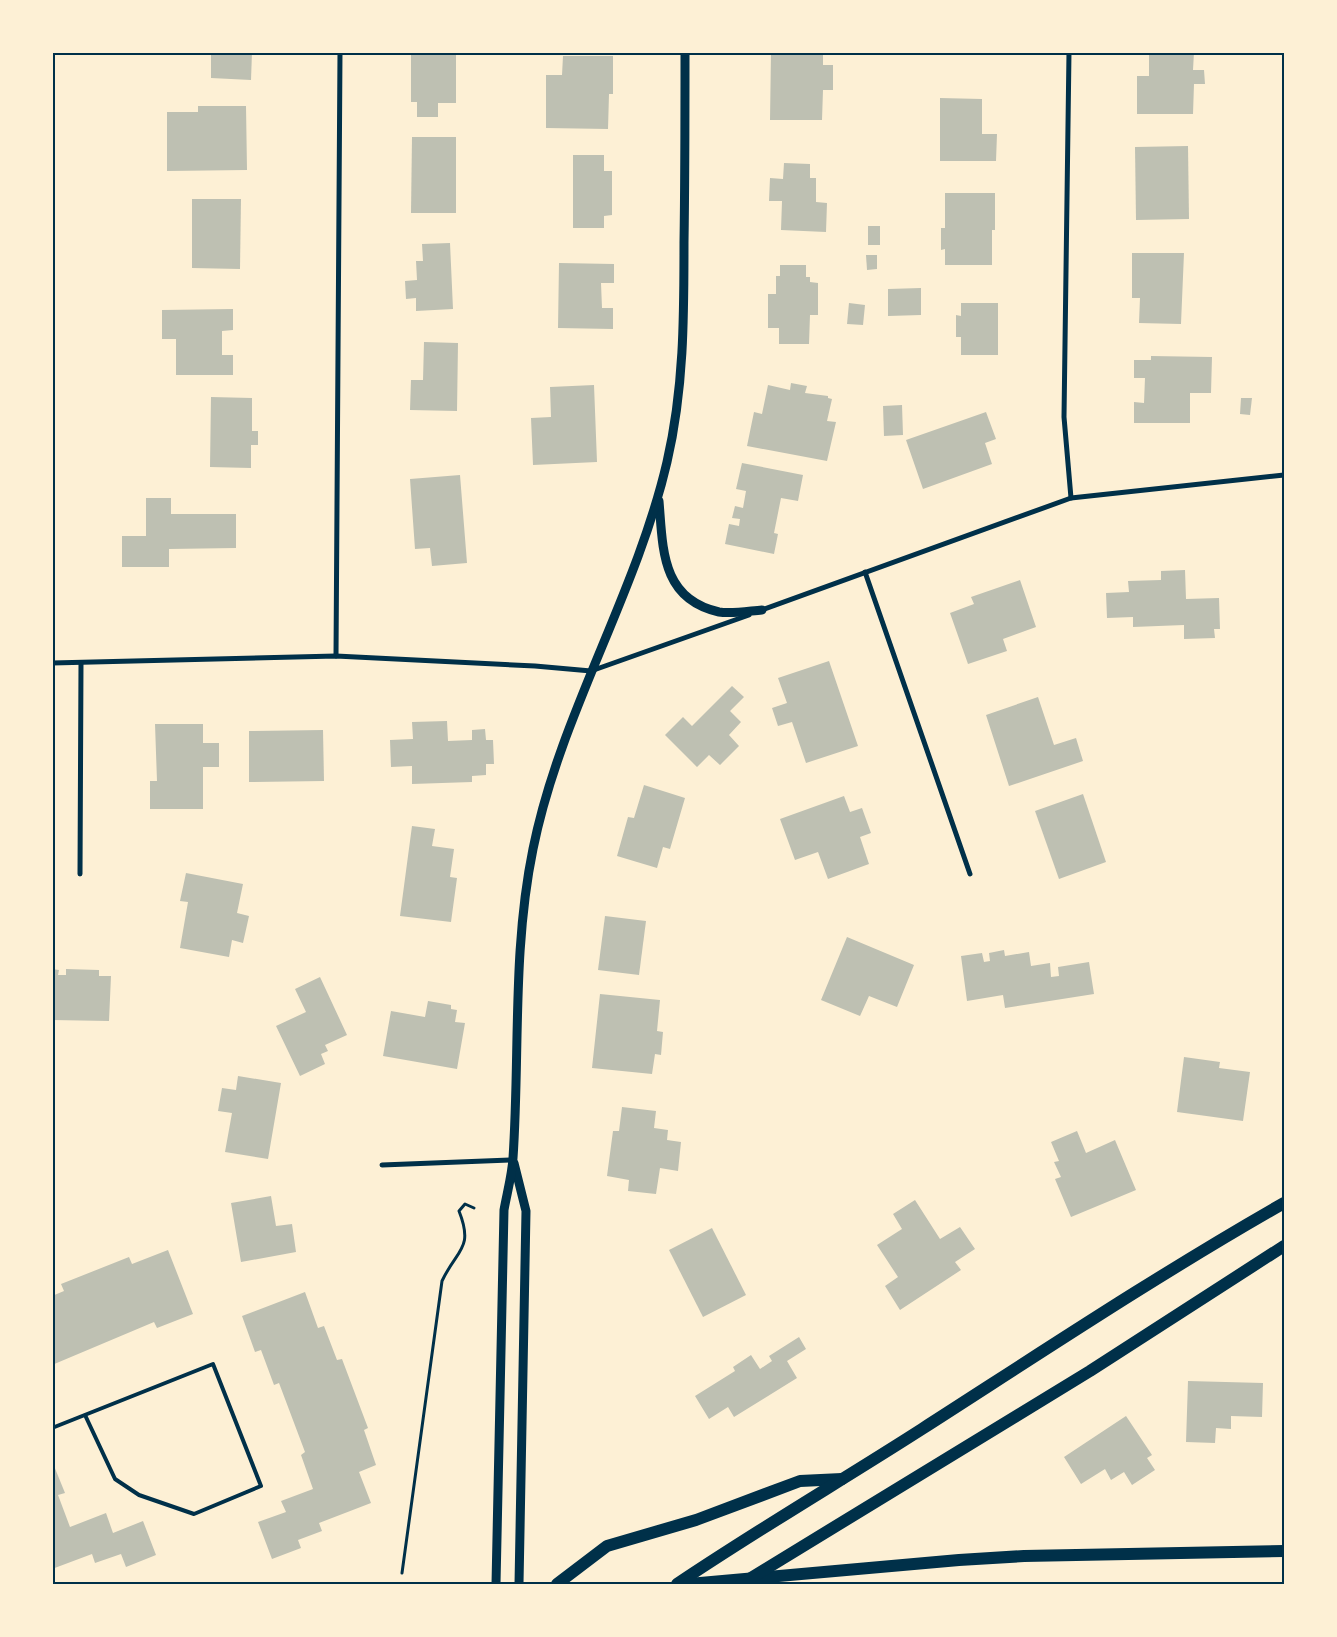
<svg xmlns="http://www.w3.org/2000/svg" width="1337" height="1637" font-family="Quicksand,sans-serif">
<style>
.building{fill:#bec0b2}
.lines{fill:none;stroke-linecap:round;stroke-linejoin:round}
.path{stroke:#003049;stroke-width:3}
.service{stroke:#003049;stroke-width:4}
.minor{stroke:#003049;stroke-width:5}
.tertiary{stroke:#003049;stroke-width:9}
.primary{stroke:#003049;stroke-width:12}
.neatline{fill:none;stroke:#003049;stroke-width:2}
</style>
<rect width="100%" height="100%" fill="#fdf0d5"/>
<g class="building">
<polygon points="211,52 252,52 251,80 211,78"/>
<polygon points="411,52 456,52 456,103 438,103 438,117 417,117 417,102 411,102"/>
<polygon points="771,52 823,52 823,65 833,65 833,90 823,90 822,120 770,120"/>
<polygon points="1149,52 1194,52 1193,70 1204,70 1205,84 1194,84 1193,114 1137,114 1137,76 1149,76"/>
<polygon points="563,56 613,56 613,94 609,94 608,129 546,128 546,75 562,75"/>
<polygon points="940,98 982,99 982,134 997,134 996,161 940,161"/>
<polygon points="198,106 246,106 247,170 167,171 167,112 198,112"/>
<polygon points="412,137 456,137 456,213 411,213"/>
<polygon points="1188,146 1189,219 1136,220 1135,147"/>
<polygon points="573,155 604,155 604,171 612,171 612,215 604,216 604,228 573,228"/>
<polygon points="784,163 810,164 810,178 816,178 816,202 827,203 826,232 781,230 782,201 769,201 770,178 783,179"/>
<polygon points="945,193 995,193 995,230 992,230 992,265 945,265 945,249 941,250 941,228 945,228"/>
<polygon points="192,199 241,199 240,269 192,268"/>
<rect x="868" y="226" width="12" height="19"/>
<polygon points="450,243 453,309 416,311 416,298 406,299 405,281 417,280 416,261 423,261 422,244"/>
<polygon points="1132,253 1184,253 1181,324 1139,323 1140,298 1132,298"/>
<polygon points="866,255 877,255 877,269 867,270"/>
<polygon points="559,263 614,264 614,283 601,283 602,308 613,308 613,329 558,328"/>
<polygon points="780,265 806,265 806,277 810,277 810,282 818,283 818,315 810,315 809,344 779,344 779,328 768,328 768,294 776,294 776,276 780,276"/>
<polygon points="921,288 921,315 888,316 888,289"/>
<polygon points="849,303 865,305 863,325 847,324"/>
<polygon points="961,303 998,303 998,355 961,355 961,337 956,337 956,315 961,316"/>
<polygon points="233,309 233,330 222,331 222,355 233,355 233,375 176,375 176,339 162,339 162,310"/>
<polygon points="424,342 458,343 457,411 410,410 411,380 423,380"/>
<polygon points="1151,356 1212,357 1211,393 1190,393 1190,423 1134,423 1134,402 1144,403 1145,378 1134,378 1134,360 1151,360"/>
<polygon points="791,383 807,386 805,393 828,396 828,398 832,399 827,421 836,422 827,461 747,446 754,412 762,414 768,385 790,390"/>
<polygon points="594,385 597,462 533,465 531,418 551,417 550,387"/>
<polygon points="211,397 252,398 252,431 258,431 258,445 251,445 251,468 210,467"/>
<polygon points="1241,398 1252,398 1250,415 1240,414"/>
<polygon points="902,405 903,435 884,436 883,406"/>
<polygon points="986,412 996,439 985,443 992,464 923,489 906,440"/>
<polygon points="742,463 803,475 798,501 781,498 774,533 778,534 774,554 725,544 729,524 739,526 740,519 732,518 735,506 743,508 746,491 736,489"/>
<polygon points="460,475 467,563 432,566 430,548 415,549 410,479"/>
<polygon points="146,498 171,498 171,514 236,514 236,548 169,549 169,567 122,567 122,536 146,536"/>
<polygon points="1185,570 1186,599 1219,598 1220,629 1214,629 1215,638 1184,639 1184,625 1133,627 1133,617 1107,618 1106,593 1129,592 1128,581 1161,580 1161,571"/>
<polygon points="1020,580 1036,627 1003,639 1007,651 968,664 950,613 974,604 971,597"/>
<polygon points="829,661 858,746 806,763 792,722 778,726 772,708 787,703 778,678"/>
<polygon points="732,686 744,697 730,711 741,722 729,735 739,746 720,765 709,755 697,767 665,735 683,717 692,726"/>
<polygon points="1038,697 1054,745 1076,738 1083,761 1009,786 986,715"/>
<polygon points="447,721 448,741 472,740 472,730 485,729 486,740 493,740 494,764 486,764 486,775 472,776 472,782 412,784 412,766 391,767 390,740 413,739 412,722"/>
<polygon points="155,724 203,724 203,743 219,743 219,767 203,767 203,809 150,809 150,781 157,781"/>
<polygon points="323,730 324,781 249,782 249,731"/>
<polygon points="644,785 685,798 670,849 663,847 657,868 617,856 628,817 634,818"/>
<polygon points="1083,794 1106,862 1059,879 1035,811"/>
<polygon points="844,796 850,812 862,808 871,833 860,837 869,864 828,879 818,852 795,860 780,819"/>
<polygon points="412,826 435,829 432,846 454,849 450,877 457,878 451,922 400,916"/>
<polygon points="186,873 243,884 237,913 249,916 243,943 232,940 229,957 180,948 188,902 180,901"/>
<polygon points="605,916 646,921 639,975 598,970"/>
<polygon points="847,937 914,965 897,1007 869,996 860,1016 821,1000"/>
<polygon points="1004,950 1005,956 1029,952 1031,966 1050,963 1051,977 1059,976 1058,967 1089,962 1094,994 1005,1008 1003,995 967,1001 961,956 982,953 984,962 990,961 989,953"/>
<polygon points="52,969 59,970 58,975 66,975 66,969 99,970 99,976 111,976 109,1021 52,1020"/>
<polygon points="320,977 347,1035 325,1045 328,1051 321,1054 325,1064 300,1076 276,1026 306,1012 295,989"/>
<polygon points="600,994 660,1000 657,1031 663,1032 661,1055 655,1054 652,1074 592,1068"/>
<polygon points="428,1001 451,1005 451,1009 457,1010 455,1022 465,1023 457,1069 383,1056 391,1011 425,1017"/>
<polygon points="1184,1057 1220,1062 1219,1068 1250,1072 1243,1121 1177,1112"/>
<polygon points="238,1076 281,1083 268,1159 225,1152 232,1113 218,1111 222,1088 236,1090"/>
<polygon points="622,1107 656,1111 654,1128 668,1130 667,1140 681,1142 678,1171 660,1168 656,1194 628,1191 629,1180 607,1176 613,1131 619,1131"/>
<polygon points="1077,1131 1086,1153 1115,1140 1136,1190 1071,1217 1055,1179 1061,1177 1054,1162 1059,1161 1051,1142"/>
<polygon points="271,1196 276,1226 292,1224 296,1252 241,1262 231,1203"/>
<polygon points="915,1200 940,1239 960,1227 975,1249 955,1262 961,1270 900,1310 885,1286 898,1277 877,1245 902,1229 893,1214"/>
<polygon points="712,1228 746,1295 703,1317 669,1250"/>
<polygon points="168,1250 193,1314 157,1328 154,1322 52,1365 52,1296 64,1291 61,1284 129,1257 132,1264"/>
<polygon points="305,1292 318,1328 324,1326 337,1360 342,1359 368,1428 364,1430 376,1465 359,1472 371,1503 319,1523 322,1531 298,1540 301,1548 272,1559 258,1522 286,1512 281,1501 313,1489 301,1455 305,1452 279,1383 274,1385 261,1350 255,1352 242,1316"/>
<polygon points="799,1337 806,1349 787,1361 797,1378 734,1417 728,1407 709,1419 695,1396 735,1371 733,1367 751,1355 760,1369 772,1361 769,1356"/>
<polygon points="1188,1381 1263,1383 1262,1417 1231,1416 1231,1429 1216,1428 1215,1443 1186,1442"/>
<polygon points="1126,1416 1152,1455 1147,1458 1155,1470 1132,1485 1124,1472 1111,1480 1105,1469 1081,1484 1064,1457"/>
<polygon points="52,1461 65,1493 58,1495 70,1527 106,1513 113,1533 143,1521 156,1555 126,1567 121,1554 95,1563 92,1554 52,1569"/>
</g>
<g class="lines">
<path class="path" d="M402,1573l40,-292c15,-32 32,-32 17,-70l6,-7 9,4"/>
<polyline class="service" points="52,1428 213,1364 261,1486 194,1514 139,1495 115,1479 85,1415"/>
<g class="minor">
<polyline points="1069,52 1064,417 1071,498"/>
<polyline points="865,572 970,874"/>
<polyline points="762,610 1071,498 1284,475"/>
<polyline points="336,656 340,52"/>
<polyline points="52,663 336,656 535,666 591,671 749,615"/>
<polyline points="80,874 81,663"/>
<polyline points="382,1165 513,1160"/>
</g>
<g class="tertiary">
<path d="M659,501c4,48 2,98 60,111 13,2 30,-1 43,-2"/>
<polyline points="514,1163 526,1211 519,1584"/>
<path d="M496,1584l8,-374c3,-17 8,-35 9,-52 7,-103 -1,-207 20,-309 27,-134 103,-254 134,-387 17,-73 17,-145 17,-219 1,-64 1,-127 1,-191"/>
</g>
<g class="primary">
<polyline points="557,1584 607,1546 696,1520 800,1481 842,1479"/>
<path d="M677,1584c80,-54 164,-103 245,-155 120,-77 239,-156 362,-226"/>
<polyline points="689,1584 959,1560 1024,1556 1284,1551"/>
<polyline points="741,1584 1090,1371 1284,1246"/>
</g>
</g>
<rect width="1337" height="1637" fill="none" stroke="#fdf0d5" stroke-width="108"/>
<rect x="54" y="54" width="1229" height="1529" class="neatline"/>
</svg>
